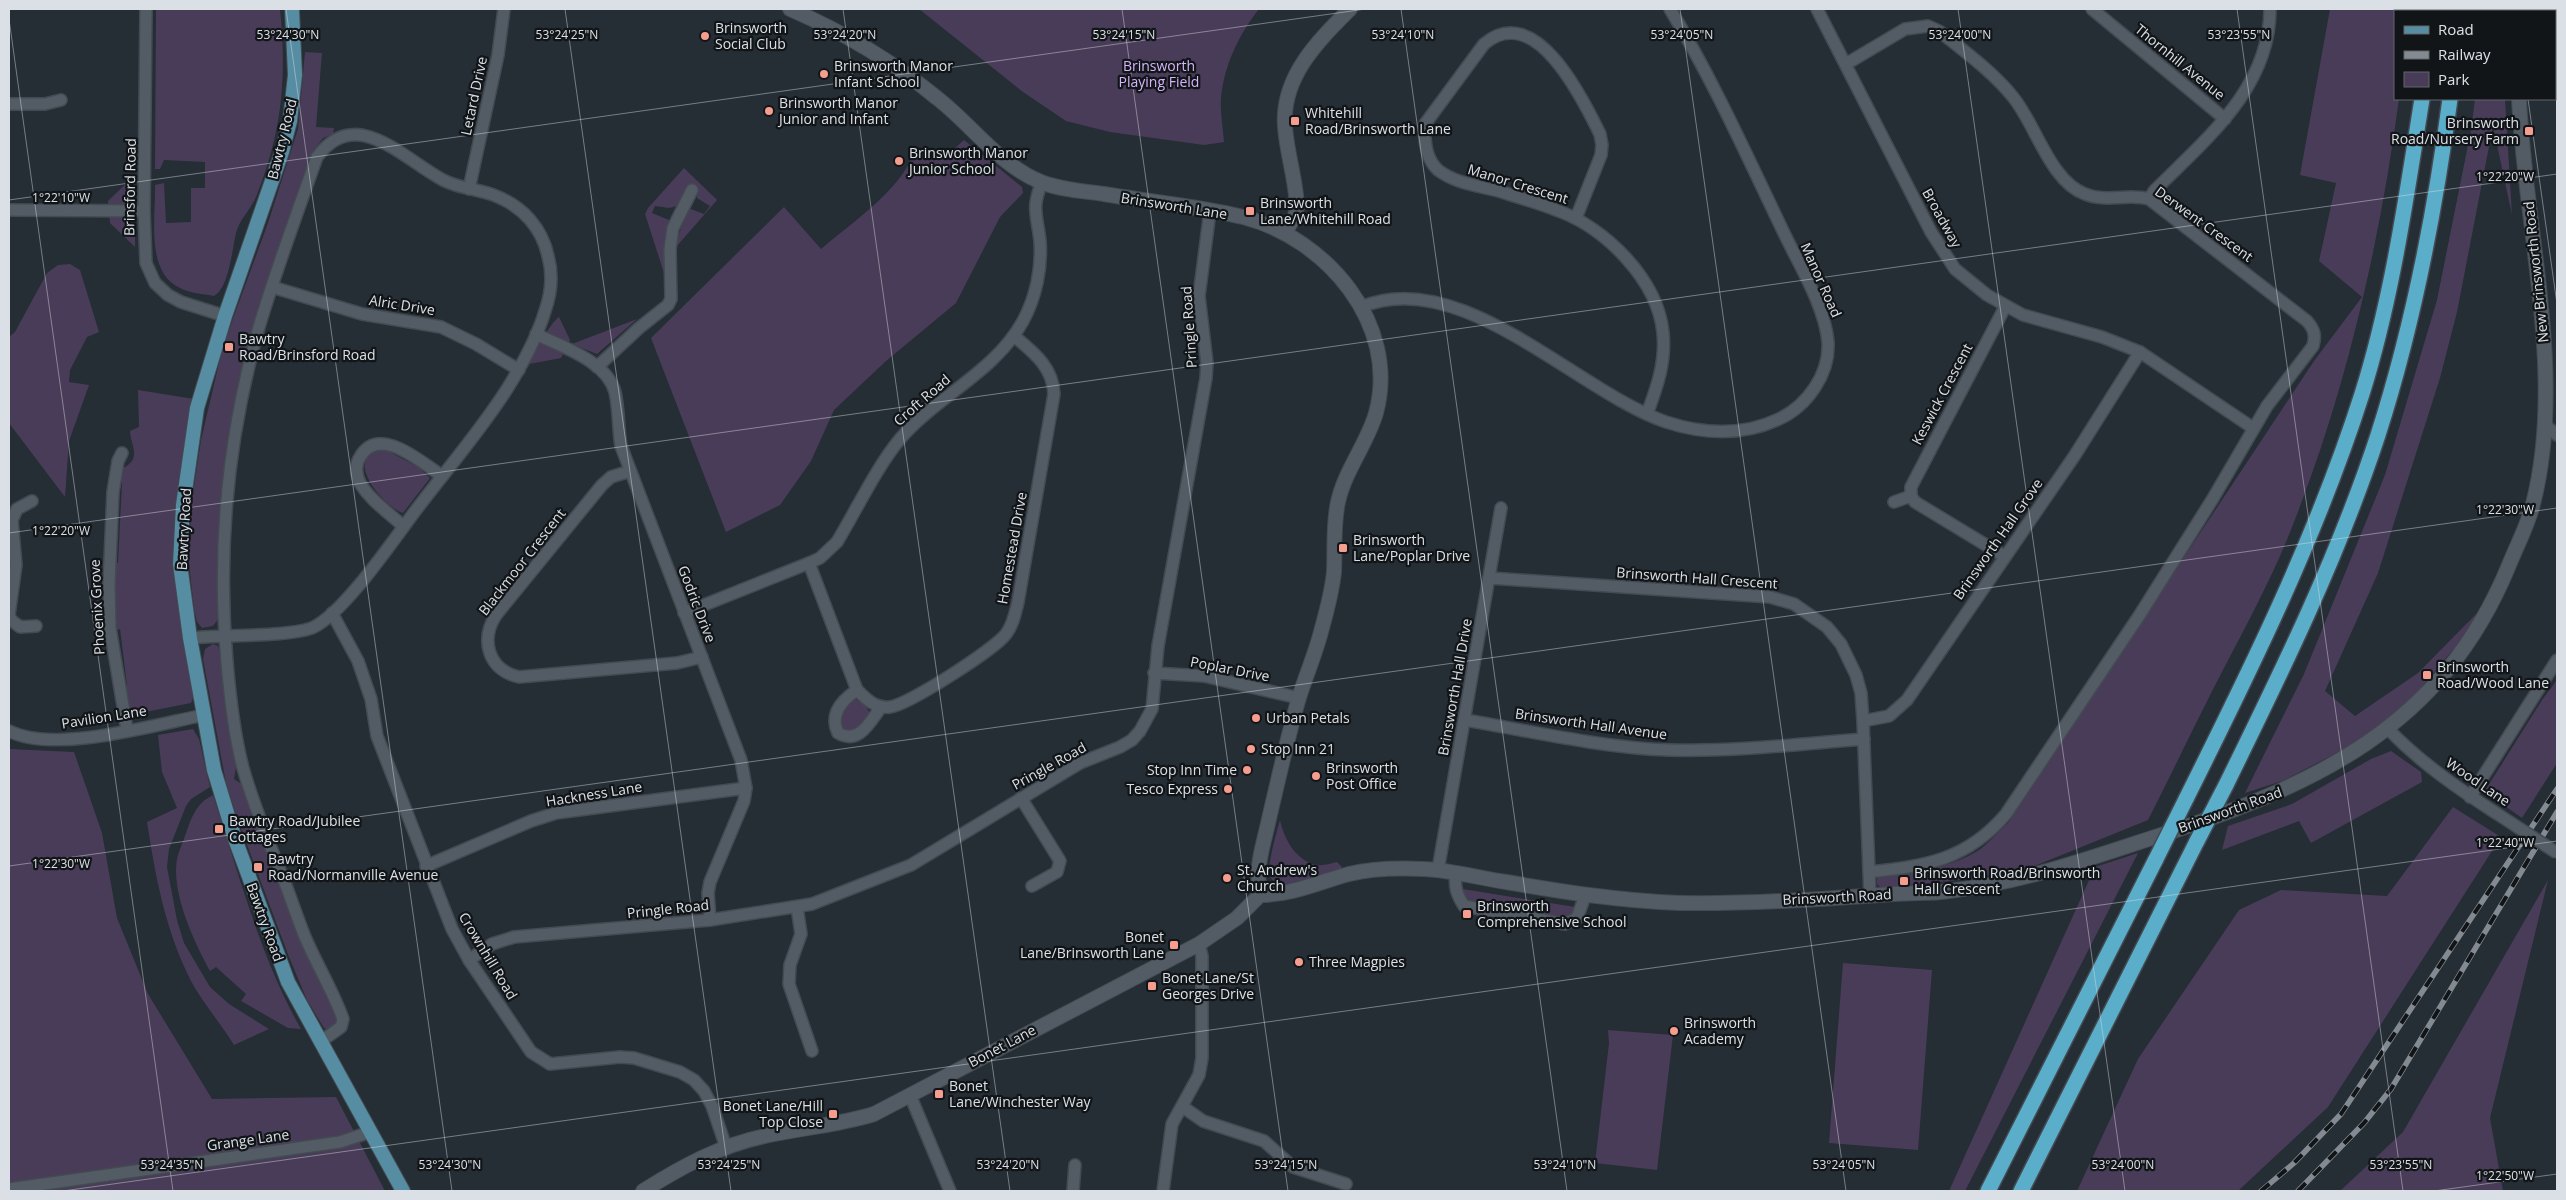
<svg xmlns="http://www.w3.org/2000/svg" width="2566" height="1200" font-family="'Open Sans',sans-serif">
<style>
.green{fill:#493c58}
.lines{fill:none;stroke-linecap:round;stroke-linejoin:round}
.minor-casing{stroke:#434a51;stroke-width:14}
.tertiary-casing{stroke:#434a51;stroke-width:16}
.secondary-casing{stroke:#434a51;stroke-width:16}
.primary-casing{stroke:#434a51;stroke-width:16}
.motorway-casing{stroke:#434a51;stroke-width:18}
.minor{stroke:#535c65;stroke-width:11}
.tertiary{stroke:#535c65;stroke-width:14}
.secondary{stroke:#535c65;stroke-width:14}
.primary{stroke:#578da2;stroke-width:14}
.motorway{stroke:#5aaeca;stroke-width:15}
.rail-casing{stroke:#848a91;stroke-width:5.5}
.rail{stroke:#111518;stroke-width:4;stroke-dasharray:11;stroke-linecap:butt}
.minor-bridge-casing{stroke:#434a51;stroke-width:14;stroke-linecap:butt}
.motorway-bridge-casing{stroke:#434a51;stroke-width:18;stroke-linecap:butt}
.minor-bridge{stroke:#535c65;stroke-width:11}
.motorway-bridge{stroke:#5aaeca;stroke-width:15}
.ticks{fill:none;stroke:#dbe0e6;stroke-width:1;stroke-opacity:0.45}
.poi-dot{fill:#f59d8e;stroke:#111518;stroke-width:2}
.labels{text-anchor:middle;stroke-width:4.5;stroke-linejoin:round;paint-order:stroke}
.poi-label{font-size:14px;fill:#dbe0e6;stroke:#111518;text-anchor:start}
.street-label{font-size:14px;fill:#dbe0e6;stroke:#111518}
.park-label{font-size:14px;fill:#d6b4fc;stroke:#111518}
.ticks-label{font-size:12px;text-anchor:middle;fill:#dbe0e6;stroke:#111518;stroke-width:4.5;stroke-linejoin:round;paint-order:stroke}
</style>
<rect width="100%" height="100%" fill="#252d35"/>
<g class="green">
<path d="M156,9h124c7,69 2,123 -24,188 -5,12 -17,23 -20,36 -4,17 -7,55 -22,63 -11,-2 -25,-3 -34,-8 -35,-16 -24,-72 -25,-103l9,-2 2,40 25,-1v-34h14v-26l-41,-2 -4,9h-5z"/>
<path d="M919,9h340c-20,25 -35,57 -38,89 -1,15 2,29 3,44l-20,3 -94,-13 -44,-11 -43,-29z"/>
<path d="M2330,9h81l-1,2h-15v88h4c-19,143 -52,288 -105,423 -19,50 -45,98 -70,146 -26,50 -50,101 -76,152l-121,49 -58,10 -88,9 -4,-4v-5l3,-4c33,-4 70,-6 99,-25 10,-7 19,-18 29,-27l306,-462 48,-64 -43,-36 17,-78 -36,-8z"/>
<polygon points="305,52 322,53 316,127 334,128 333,134 323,138 313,151 240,385 220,512 218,619 213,626 202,628 197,622 194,609 188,554 193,493 201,440 223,346 268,223 298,129"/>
<polygon points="2475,99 2505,99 2512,215 2493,126 2457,312 2440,378 2378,573 2325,691 2355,716 2418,673 2481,609 2456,646 2405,707 2358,742 2282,781 2245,793 2304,674 2385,475 2437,300 2471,130"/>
<path d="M964,140l58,47 1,6 -23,24 -44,86 -70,58 -52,49 -23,51 -31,44 -54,27 -75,-194 133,-131 37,42c29,-25 80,-59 92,-95l41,-5z"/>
<polygon points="684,168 717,200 676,247 685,211 688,208 704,214 710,206 697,198 696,189 688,186 677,206 669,208 655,206 652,213 669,220 670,226 665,276 645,214 648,208"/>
<polygon points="135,175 135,247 110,223 108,201"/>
<polygon points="70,264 80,270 99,332 87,337 70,370 69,382 89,385 69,441 65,497 9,423 9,337 15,332 47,273 58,265"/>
<path d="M559,317l11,23 -9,18 -32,6c7,-13 20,-40 30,-47z"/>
<polygon points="637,319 597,354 572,344"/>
<path d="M138,390l56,9 -20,158 4,42 16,97 -3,7 -56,11 -6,-5 -7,-23 5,-1 -7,-56 -4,1 -2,-67h4l4,-80 -4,-1 3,-13c22,-10 10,-21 9,-38l9,-4z"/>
<path d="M384,449l34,18 12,11 -27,35c-21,-7 -63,-58 -19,-64z"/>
<polygon points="213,644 218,646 220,654 237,761 234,779 243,785 303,944 337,1013 335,1029 330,1031 324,1028 307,1000 289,957 237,818 226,783 203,659 205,649"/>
<polygon points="2557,680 2557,763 2522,818 2488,794 2486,789 2542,700"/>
<polygon points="853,698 865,704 869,712 868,717 851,733 842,730 839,720 846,702"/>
<path d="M193,729l6,10 11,48 -19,12 -5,7 -17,43 -2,18 10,53 7,23 26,44 19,17 40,25 -35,16c-13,-21 -31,-42 -43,-64 -26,-52 -35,-102 -44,-159l30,-14 -15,-36 -4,-37z"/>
<polygon points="9,749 74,752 102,833 117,918 148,994 212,1099 336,1097 385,1191 9,1191"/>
<polygon points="2391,751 2421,772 2422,782 2311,843 2299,821 2222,850 2228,826 2292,804 2371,759"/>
<path d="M213,795c26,79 47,162 88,234l-13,-1 -47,-27 5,-7 -30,-27 -6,4c-16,-29 -39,-78 -33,-112 2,-9 7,-19 10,-29 5,-15 11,-28 26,-35z"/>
<polygon points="2453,807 2501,837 2328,1107 2238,1191 2077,1191 2138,1059 2239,910 2281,890 2387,896"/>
<path d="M1280,820c4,19 16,41 37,45 6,1 15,-2 20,-3l5,5 -2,3 -55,16c-5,-1 -11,-3 -14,-8 -6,-9 6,-46 9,-58z"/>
<polygon points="2138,853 1965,1191 1949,1191 2095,867"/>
<polygon points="2548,880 2490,1118 2503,1191 2340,1191 2403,1132"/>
<polygon points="1463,889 1575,907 1572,914 1563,918 1471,904 1464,898"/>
<polygon points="1843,963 1932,970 1918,1150 1829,1143"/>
<polygon points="1608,1030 1673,1035 1657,1170 1595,1163 1609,1043"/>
</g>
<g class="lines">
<g class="minor-casing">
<g id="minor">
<polyline points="146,9 144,211 146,263 155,283 168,295 181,302 225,316"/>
<polyline points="1817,9 1931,232 1955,269 1987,295 2023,315 2102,337 2140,352 2253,428"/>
<polyline points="2092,9 2225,119"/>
<path d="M1846,64l59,-35 23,-3 11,5c25,20 54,41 74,66 23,28 37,84 72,97 22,9 43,-1 64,5l158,122c7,8 9,14 6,25l-46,60 -55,94 -73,116 -133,198c-39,46 -80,52 -137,58"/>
<polyline points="9,104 45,104 61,100"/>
<polyline points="469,189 498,55 504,9"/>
<path d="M2149,199l6,-9c51,-51 115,-102 115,-181"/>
<polyline points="9,210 144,211"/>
<path d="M1576,218l25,-63 1,-10 -2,-11c-17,-35 -65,-134 -116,-90l-59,80c-1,16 1,35 13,46 18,14 43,16 64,22 18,6 37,11 54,18 49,17 102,70 107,123 3,29 -6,54 -16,81"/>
<polyline points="272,287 362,314 441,327 476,344 519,370"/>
<path d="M1361,307c100,-42 215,84 305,115 37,12 77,14 113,-3 28,-13 51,-45 49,-77 -3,-36 -30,-79 -45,-111 -36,-75 -70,-151 -113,-222"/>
<path d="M536,334c26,13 71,27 79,58 4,17 3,36 6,54l120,314 5,28 -2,13 -34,81 -2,11 2,27"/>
<polyline points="597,367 639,328 668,305 671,299 670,249 673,228 692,190"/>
<polyline points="2545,425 2557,435"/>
<polyline points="122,453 118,461 113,492 109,584 110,628 127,730"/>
<path d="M630,471l-19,6 -9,8 -106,130c-16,25 -8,55 23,62l158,-14 25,-6"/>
<polyline points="32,501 17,509 12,520 16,565 9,615 11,620 20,627 36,626"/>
<polyline points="1894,502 1911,496"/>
<path d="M403,526c-14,-13 -33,-26 -43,-43 -4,-8 -5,-19 0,-26 19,-33 61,5 82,19"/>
<polyline points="2004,556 1915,502 1911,496 1911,487 2005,307"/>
<path d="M809,563l48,127c9,9 19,19 33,17 18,-2 105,-58 116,-73 7,-9 9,-20 12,-32l36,-208c-1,-27 -21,-42 -40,-58"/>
<polyline points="1490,578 1770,597 1794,604 1827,627 1841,644 1856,675 1861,693 1863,721 1870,896"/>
<polyline points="332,613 358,661 371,699 377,736 452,929 469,960 531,1052 550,1064 620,1057 634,1058 680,1072 694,1080 704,1091 712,1106 726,1147"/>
<path d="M684,613l125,-50 11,-5 17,-16c20,-33 39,-74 63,-103 37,-43 95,-67 123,-118 13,-24 19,-53 17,-80 -3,-27 -9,-32 2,-59"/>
<path d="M190,638c28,-3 103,-1 124,-11 32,-16 82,-91 105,-121 29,-38 62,-76 88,-117 15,-24 30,-51 38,-78 6,-17 8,-37 3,-55 -6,-28 -25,-49 -52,-60 -17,-7 -36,-7 -53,-16 -40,-21 -87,-76 -126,-23 -20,56 -41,113 -58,170 -31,109 -42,222 -32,335 3,35 7,72 16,106 11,39 27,77 42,115 7,18 13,37 20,54 12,28 28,54 38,82l-2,8 -21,15"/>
<polyline points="1154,673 1204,676 1299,698"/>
<path d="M857,690c-15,10 -28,24 -19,43 21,12 32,-11 43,-26"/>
<path d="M1465,720c65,11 139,28 204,30 65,2 130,-6 195,-11"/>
<polyline points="1863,721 1889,716 1907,700 2075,455 2140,352"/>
<path d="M2388,729c32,33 69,59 108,84"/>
<path d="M9,731c46,23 145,-6 195,-16"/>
<polyline points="2470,797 2557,660"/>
<polyline points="1021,798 1060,861 1057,872 1032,886"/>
<polyline points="426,866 531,821 556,813 746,788"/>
<polyline points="1438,870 1501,508"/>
<path d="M1456,874c-2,13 1,21 8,32l101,18 12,-6 8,-22"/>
<polyline points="797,907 801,934 790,965 789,984 812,1051"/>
<polyline points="469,960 492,944 514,937 710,920 812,904 911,865 1080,763 1120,747 1132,740 1140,731 1152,709 1158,646 1206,378 1207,363 1199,296 1210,211"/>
<polyline points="910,1095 950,1191"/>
<polyline points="1183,1107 1203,1121 1264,1141 1293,1167 1346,1184"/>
<polyline points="9,1189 340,1142 370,1132"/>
<polyline points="1073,1191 1075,1165"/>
<polyline points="1163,1191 1172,1124 1199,1075 1202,1058 1202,956 1199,944"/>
</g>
</g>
<g class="tertiary-casing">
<g id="tertiary">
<path d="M790,9c53,23 102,52 147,89 35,27 62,67 104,84 20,8 42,9 63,12 46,8 94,12 139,23 83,21 157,107 133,196 -9,31 -31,57 -38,89 -5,22 -3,47 -4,70 -2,19 -7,38 -12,56 -6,25 -17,49 -24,73 -11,39 -20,79 -29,118 -6,28 -14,47 -9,76"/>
<path d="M1285,232l10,-16 2,-9c-1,-27 -10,-53 -12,-80 -4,-50 33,-86 65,-118"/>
</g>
</g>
<g class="secondary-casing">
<g id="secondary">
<polyline points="2522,11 2523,9"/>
<path d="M643,1191c38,-24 78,-46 122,-55 36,-8 74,-11 109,-22l325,-170 38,-26 23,-23c32,0 59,-13 89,-21 24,-6 50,-6 74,-5 28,1 56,9 83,13 58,10 115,19 174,21 71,1 143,-4 214,-9 18,-2 37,0 55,-3 71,-8 139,-32 206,-54 158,-51 287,-108 354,-272 8,-20 19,-40 24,-61 33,-129 -8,-273 -14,-405"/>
</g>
</g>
<g class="primary-casing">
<polyline id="primary" points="292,9 295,75 290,121 282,152 225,316 197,408 183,505 180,564 190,638 214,770 235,839 288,982 403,1191"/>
</g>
<g class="motorway-casing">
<g id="motorway">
<polyline points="2435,11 2435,9"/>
<polyline points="2463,11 2463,9"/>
<path d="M2226,785c56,-114 112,-228 152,-350 35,-109 57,-223 72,-336"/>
<path d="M2186,799c66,-132 131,-264 176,-405 30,-95 44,-196 60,-295"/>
<polyline points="1988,1191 2156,859"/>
<polyline points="2021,1191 2197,841"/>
</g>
</g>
<use href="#minor" class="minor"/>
<use href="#tertiary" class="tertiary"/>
<use href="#secondary" class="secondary"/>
<use href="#primary" class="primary"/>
<use href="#motorway" class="motorway"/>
<g class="rail-casing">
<g id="rail">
<polyline points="2261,1191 2294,1163 2341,1114 2557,789"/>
<polyline points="2298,1191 2364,1123 2391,1089 2557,812"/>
</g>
</g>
<use href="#rail" class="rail"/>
<g class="minor-bridge-casing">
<polyline id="minor-bridge" points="2496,813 2557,853"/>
</g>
<g class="motorway-bridge-casing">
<g id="motorway-bridge">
<polyline points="2197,841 2226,785"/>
<polyline points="2156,859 2186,799"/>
</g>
</g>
<use href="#minor-bridge" class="minor-bridge"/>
<use href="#motorway-bridge" class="motorway-bridge"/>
</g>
<path class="ticks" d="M286,9l166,1182M565,9l166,1182M843,9l167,1182M1122,9l166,1182M1401,9l166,1182M1680,9l166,1182M1958,9l167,1182M2237,9l166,1182M2516,9v2M9,19l164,1172M2528,99l29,205M9,200l1357,-191M9,533l2548,-359M9,866l2548,-358M63,1191l2494,-350M2434,1191l123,-17"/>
<g class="poi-dot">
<circle cx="705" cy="36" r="5"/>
<circle cx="824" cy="74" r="5"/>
<circle cx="769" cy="111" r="5"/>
<rect x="1290" y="116" width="10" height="10" rx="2.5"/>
<rect x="2524" y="126" width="10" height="10" rx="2.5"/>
<circle cx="899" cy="161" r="5"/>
<rect x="1245" y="206" width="10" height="10" rx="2.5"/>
<rect x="224" y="342" width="10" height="10" rx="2.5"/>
<rect x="1338" y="543" width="10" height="10" rx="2.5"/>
<rect x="2422" y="670" width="10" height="10" rx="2.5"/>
<circle cx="1256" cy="718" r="5"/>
<circle cx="1251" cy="749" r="5"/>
<circle cx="1247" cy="770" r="5"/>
<circle cx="1316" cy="776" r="5"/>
<circle cx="1228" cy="789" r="5"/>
<rect x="214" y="824" width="10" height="10" rx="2.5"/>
<rect x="253" y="862" width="10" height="10" rx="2.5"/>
<circle cx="1227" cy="878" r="5"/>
<rect x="1899" y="876" width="10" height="10" rx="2.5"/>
<rect x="1462" y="909" width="10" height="10" rx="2.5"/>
<rect x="1169" y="940" width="10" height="10" rx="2.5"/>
<circle cx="1299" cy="962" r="5"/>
<rect x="1147" y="981" width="10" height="10" rx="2.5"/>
<circle cx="1674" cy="1031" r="5"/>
<rect x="934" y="1089" width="10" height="10" rx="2.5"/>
<rect x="828" y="1109" width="10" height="10" rx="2.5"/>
</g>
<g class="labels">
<g class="poi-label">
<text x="715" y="33">Brinsworth<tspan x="715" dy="16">Social Club</tspan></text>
<text x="834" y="71">Brinsworth Manor<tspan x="834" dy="16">Infant School</tspan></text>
<text x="779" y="108">Brinsworth Manor<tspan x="779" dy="16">Junior and Infant</tspan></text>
<text x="1305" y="118">Whitehill<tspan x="1305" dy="16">Road/Brinsworth Lane</tspan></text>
<text x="2519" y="128" text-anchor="end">Brinsworth<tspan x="2519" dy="16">Road/Nursery Farm</tspan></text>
<text x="909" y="158">Brinsworth Manor<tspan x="909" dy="16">Junior School</tspan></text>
<text x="1260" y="208">Brinsworth<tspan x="1260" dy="16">Lane/Whitehill Road</tspan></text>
<text x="239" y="344">Bawtry<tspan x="239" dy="16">Road/Brinsford Road</tspan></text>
<text x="1353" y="545">Brinsworth<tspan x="1353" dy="16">Lane/Poplar Drive</tspan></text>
<text x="2437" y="672">Brinsworth<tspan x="2437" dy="16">Road/Wood Lane</tspan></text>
<text x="1266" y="723">Urban Petals</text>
<text x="1261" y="754">Stop Inn 21</text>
<text x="1326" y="773">Brinsworth<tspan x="1326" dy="16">Post Office</tspan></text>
<text x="1237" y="775" text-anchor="end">Stop Inn Time</text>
<text x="1218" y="794" text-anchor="end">Tesco Express</text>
<text x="229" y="826">Bawtry Road/Jubilee<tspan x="229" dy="16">Cottages</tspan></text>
<text x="268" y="864">Bawtry<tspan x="268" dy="16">Road/Normanville Avenue</tspan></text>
<text x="1237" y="875">St. Andrew's<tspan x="1237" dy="16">Church</tspan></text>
<text x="1914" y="878">Brinsworth Road/Brinsworth<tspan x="1914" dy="16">Hall Crescent</tspan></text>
<text x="1477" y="911">Brinsworth<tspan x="1477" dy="16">Comprehensive School</tspan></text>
<text x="1164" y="942" text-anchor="end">Bonet<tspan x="1164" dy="16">Lane/Brinsworth Lane</tspan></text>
<text x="1309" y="967">Three Magpies</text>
<text x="1162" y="983">Bonet Lane/St<tspan x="1162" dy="16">Georges Drive</tspan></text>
<text x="1684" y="1028">Brinsworth<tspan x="1684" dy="16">Academy</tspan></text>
<text x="949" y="1091">Bonet<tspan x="949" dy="16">Lane/Winchester Way</tspan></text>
<text x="823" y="1111" text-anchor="end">Bonet Lane/Hill<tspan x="823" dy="16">Top Close</tspan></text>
</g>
<g class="street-label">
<text transform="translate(2180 62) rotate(39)" y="5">Thornhill Avenue</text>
<text transform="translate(474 96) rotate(-78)" y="5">Letard Drive</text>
<text transform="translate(282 139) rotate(-76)" y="5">Bawtry Road</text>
<text transform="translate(1518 184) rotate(17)" y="5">Manor Crescent</text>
<text transform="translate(130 187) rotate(-89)" y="5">Brinsford Road</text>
<text transform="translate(1174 206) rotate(9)" y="5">Brinsworth Lane</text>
<text transform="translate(1942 218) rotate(61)" y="5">Broadway</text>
<text transform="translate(2204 224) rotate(36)" y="5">Derwent Crescent</text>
<text transform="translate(2536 272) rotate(-96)" y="5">New Brinsworth Road</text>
<text transform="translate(1821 280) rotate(66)" y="5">Manor Road</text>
<text transform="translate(402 305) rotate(9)" y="5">Alric Drive</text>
<text transform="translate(1189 327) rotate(-94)" y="5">Pringle Road</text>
<text transform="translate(1942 394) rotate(-62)" y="5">Keswick Crescent</text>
<text transform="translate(922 400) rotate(-41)" y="5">Croft Road</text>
<text transform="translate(184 529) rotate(-87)" y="5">Bawtry Road</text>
<text transform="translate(1998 539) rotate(-55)" y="5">Brinsworth Hall Grove</text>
<text transform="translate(1012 548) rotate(-80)" y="5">Homestead Drive</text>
<text transform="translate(522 562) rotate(-52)" y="5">Blackmoor Crescent</text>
<text transform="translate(1697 578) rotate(4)" y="5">Brinsworth Hall Crescent</text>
<text transform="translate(697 604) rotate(69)" y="5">Godric Drive</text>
<text transform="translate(97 607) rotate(-93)" y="5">Phoenix Grove</text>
<text transform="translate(1230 669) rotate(11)" y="5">Poplar Drive</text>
<text transform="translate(1455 687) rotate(-80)" y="5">Brinsworth Hall Drive</text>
<text transform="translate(104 717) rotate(-9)" y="5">Pavilion Lane</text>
<text transform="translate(1591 724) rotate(8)" y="5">Brinsworth Hall Avenue</text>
<text transform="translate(1049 766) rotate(-29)" y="5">Pringle Road</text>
<text transform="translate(2478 782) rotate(34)" y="5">Wood Lane</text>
<text transform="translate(594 794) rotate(-9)" y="5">Hackness Lane</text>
<text transform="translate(2230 810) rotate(-20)" y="5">Brinsworth Road</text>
<text transform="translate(1837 897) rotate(-3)" y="5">Brinsworth Road</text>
<text transform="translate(668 909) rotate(-6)" y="5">Pringle Road</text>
<text transform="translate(265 922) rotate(70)" y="5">Bawtry Road</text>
<text transform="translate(488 956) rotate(59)" y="5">Crownhill Road</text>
<text transform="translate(1002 1046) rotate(-28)" y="5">Bonet Lane</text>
<text transform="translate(248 1140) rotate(-8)" y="5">Grange Lane</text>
</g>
<g class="park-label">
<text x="1159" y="71">Brinsworth<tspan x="1159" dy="16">Playing Field</tspan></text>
</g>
</g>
<g class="ticks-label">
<text x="288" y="39">53°24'30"N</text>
<text x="567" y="39">53°24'25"N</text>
<text x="845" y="39">53°24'20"N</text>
<text x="1124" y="39">53°24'15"N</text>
<text x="1403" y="39">53°24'10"N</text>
<text x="1682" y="39">53°24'05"N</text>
<text x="1960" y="39">53°24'00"N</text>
<text x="2239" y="39">53°23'55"N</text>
<text x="2505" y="181">1°22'20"W</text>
<text x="61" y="202">1°22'10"W</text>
<text x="2505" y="514">1°22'30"W</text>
<text x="61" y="535">1°22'20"W</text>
<text x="2505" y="847">1°22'40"W</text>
<text x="61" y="868">1°22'30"W</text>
<text x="172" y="1169">53°24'35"N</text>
<text x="450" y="1169">53°24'30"N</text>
<text x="729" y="1169">53°24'25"N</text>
<text x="1008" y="1169">53°24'20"N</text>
<text x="1286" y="1169">53°24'15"N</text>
<text x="1565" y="1169">53°24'10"N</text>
<text x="1844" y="1169">53°24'05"N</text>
<text x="2123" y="1169">53°24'00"N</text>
<text x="2401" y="1169">53°23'55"N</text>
<text x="2505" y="1180">1°22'50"W</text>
</g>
<rect width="2566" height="1200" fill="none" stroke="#dbe0e6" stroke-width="20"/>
<rect x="2394" y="10" width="162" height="90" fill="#111518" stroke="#62666a"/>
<rect x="2404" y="26" width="25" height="8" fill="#578da2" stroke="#62666a"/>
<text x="2438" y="35" font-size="15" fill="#dbe0e6">Road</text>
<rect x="2404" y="51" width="25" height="8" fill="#848a91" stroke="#62666a"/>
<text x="2438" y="60" font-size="15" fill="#dbe0e6">Railway</text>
<rect x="2404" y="72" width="25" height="15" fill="#493c58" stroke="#62666a"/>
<text x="2438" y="85" font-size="15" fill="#dbe0e6">Park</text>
</svg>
